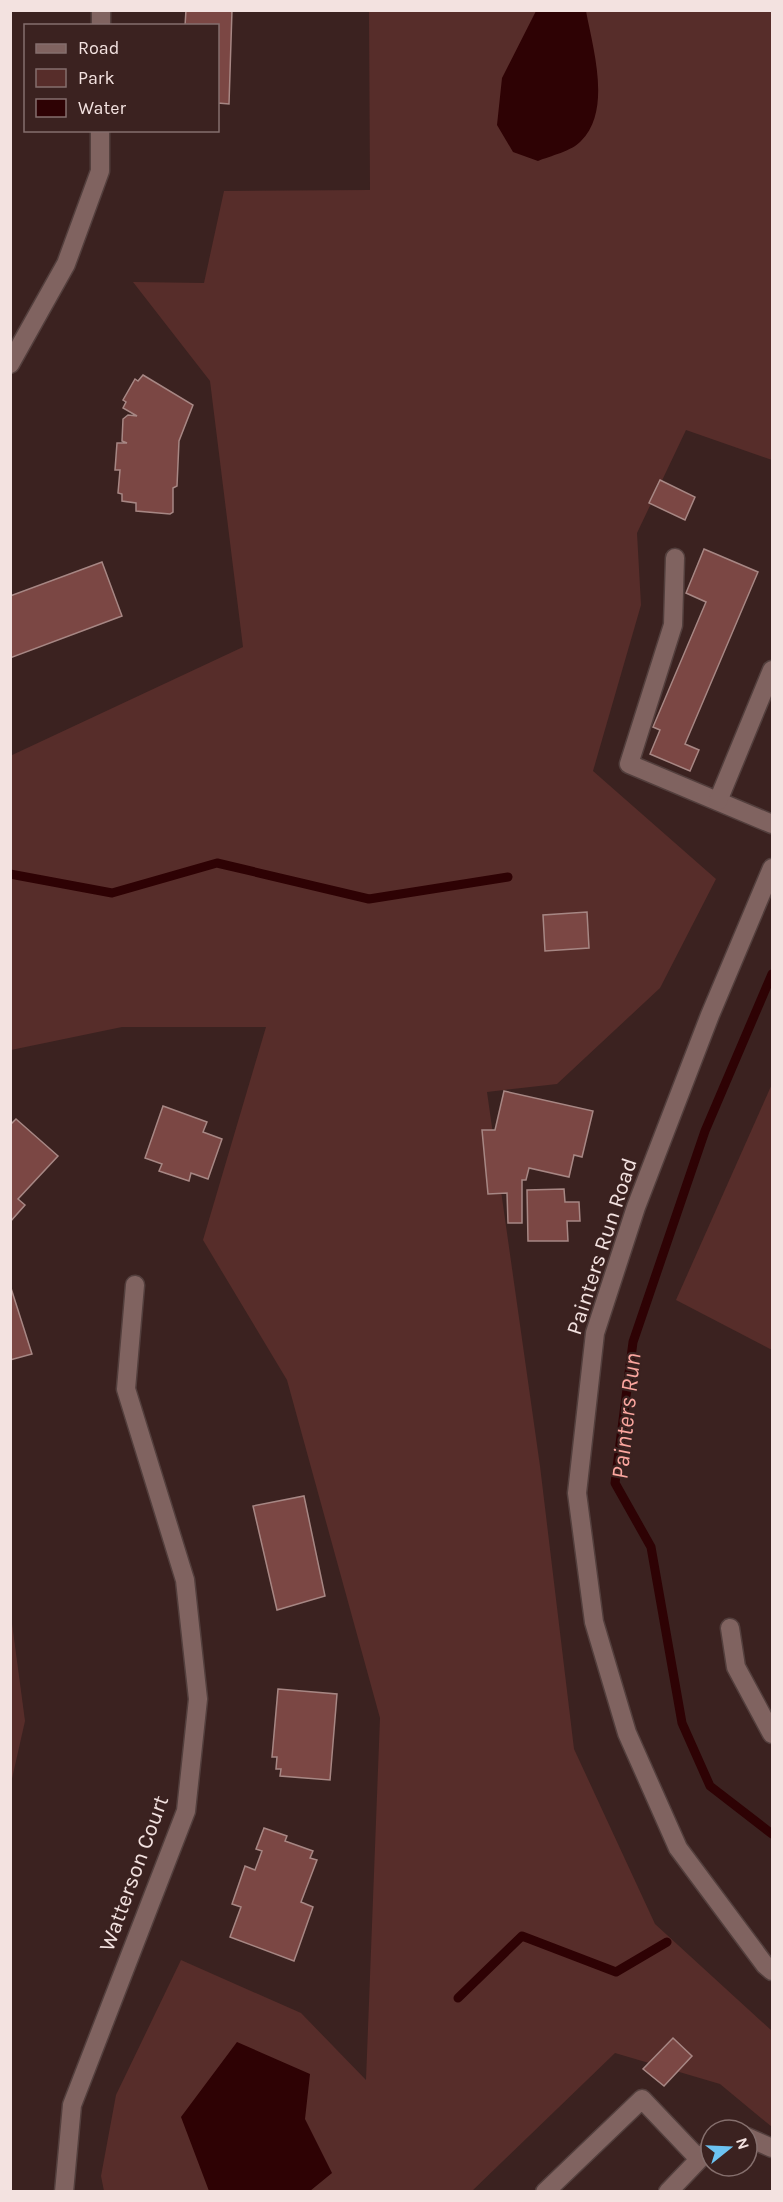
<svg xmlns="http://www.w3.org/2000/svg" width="783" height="2202" font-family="Karla,sans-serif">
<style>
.green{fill:#572d2a}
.water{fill:#2e0204}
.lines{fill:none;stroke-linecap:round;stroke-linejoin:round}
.stream{stroke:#2e0204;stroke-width:9}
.building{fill:#7b4744;stroke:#a78784;stroke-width:1.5}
.minor-casing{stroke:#533f3d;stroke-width:21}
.minor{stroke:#806360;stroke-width:18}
.labels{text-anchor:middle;stroke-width:4.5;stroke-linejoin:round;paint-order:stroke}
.street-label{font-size:22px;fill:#f3e2e0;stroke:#3b2220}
.water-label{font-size:24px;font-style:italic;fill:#fba69f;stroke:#3b2220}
</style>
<rect width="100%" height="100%" fill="#3b2220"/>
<g class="green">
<polygon points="369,11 772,11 772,460 686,430 637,533 641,605 593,771 716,879 660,988 557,1084 487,1092 540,1466 574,1749 655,1924 772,2031 772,2127 720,2084 615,2053 472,2191 104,2191 101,2176 116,2095 181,1960 301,2013 366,2080 380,1718 287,1380 203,1240 266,1027 122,1027 11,1050 10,756 243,647 210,381 133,282 204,283 224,191 370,190"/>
<polygon points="772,1084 772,1350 676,1300"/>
<polygon points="11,1616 25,1721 11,1783 10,1783"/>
</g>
<g class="water">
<path d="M536,11h50c7,38 26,99 -5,130 -9,10 -31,15 -43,20l-25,-9 -16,-27 5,-47z"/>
<polygon points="237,2042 310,2074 305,2119 332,2173 310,2191 209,2191 181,2117"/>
</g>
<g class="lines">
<g class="stream">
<polyline points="10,874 112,893 217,863 369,899 508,877"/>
<polyline points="772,974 705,1131 633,1342 615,1483 651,1547 682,1723 710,1786 772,1834"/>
<polyline points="458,1998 522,1936 616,1972 667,1942"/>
</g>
</g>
<g class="building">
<polygon points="186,10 232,10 229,104 218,103 218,26 185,26"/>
<polygon points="143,375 193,405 179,441 177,486 173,488 173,512 170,514 136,511 136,503 122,501 122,494 118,493 120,470 115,470 117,443 127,443 122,441 123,419 128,415 137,416 123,408 126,402 123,400 135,379 138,381"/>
<polygon points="660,480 695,497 685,520 649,503"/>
<polygon points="704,549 758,572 685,744 699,750 690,771 650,754 660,730 653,727 706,602 686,593"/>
<polygon points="102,562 122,616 10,658 10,596"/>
<polygon points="587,912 589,948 545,951 543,915"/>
<polygon points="504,1091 593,1111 582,1157 574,1155 569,1177 529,1168 526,1180 522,1180 522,1223 508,1223 507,1193 488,1194 482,1130 495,1130"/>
<polygon points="163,1106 207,1122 203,1132 222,1139 208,1179 191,1173 189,1181 159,1171 162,1164 145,1158"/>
<polygon points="16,1119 58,1156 18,1199 25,1205 10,1222 10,1125"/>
<polygon points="564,1189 565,1202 579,1202 580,1221 567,1221 568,1241 528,1241 527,1190"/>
<polygon points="10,1285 32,1354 10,1360"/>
<polygon points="304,1496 325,1596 277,1610 253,1506"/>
<polygon points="278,1689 337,1694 330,1780 280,1776 281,1769 276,1769 277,1757 272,1757"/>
<polygon points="264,1828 287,1836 285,1841 313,1851 310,1858 317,1860 301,1902 313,1907 294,1961 230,1937 241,1907 232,1904 245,1866 255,1870 262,1851 256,1849"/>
<polygon points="673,2038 692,2056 664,2086 643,2069"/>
</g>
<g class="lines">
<g class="minor-casing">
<g id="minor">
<polyline points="101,26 101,10"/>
<polyline points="10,364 66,264 100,171 100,130"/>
<polyline points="675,558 673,625 629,764 772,824"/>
<polyline points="718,801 772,670"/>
<polyline points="772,868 710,1015 636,1207 595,1333 577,1493 594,1622 627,1733 678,1848 765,1965 772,1971"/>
<polyline points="730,1628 736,1667 772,1734"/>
<polyline points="747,2137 772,2148"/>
<polyline points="64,2192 72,2105 186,1811 198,1699 185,1580 126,1389 135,1285"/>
<polyline points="545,2192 642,2099 699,2159"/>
<polyline points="668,2192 711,2147"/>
</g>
</g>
<use href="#minor" class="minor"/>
</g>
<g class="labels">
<g class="street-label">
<text transform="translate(601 1246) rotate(-72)" y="8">Painters Run Road</text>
<text transform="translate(133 1873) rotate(-70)" y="8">Watterson Court</text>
</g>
<g class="water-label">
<text transform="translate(626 1416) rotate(-84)" y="8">Painters Run</text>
</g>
</g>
<rect width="783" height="2202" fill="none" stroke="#f3e2e0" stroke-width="24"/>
<rect x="24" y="24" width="195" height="108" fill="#3b2220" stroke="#856f6d" stroke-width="1.5"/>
<rect x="36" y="44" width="30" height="9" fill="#806360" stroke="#856f6d" stroke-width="1.5"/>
<text x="78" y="54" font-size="18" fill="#f3e2e0">Road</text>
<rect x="36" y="69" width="30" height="18" fill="#572d2a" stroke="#856f6d" stroke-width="1.5"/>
<text x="78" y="84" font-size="18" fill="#f3e2e0">Park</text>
<rect x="36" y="99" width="30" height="18" fill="#2e0204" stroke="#856f6d" stroke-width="1.5"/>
<text x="78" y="114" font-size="18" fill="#f3e2e0">Water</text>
<g transform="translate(729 2148) rotate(72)"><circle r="28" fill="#3b2220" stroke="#856f6d" stroke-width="1.5"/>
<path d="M0-4.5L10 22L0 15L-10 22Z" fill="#6cc3f2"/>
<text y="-9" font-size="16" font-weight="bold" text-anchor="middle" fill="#f3e2e0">N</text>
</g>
</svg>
